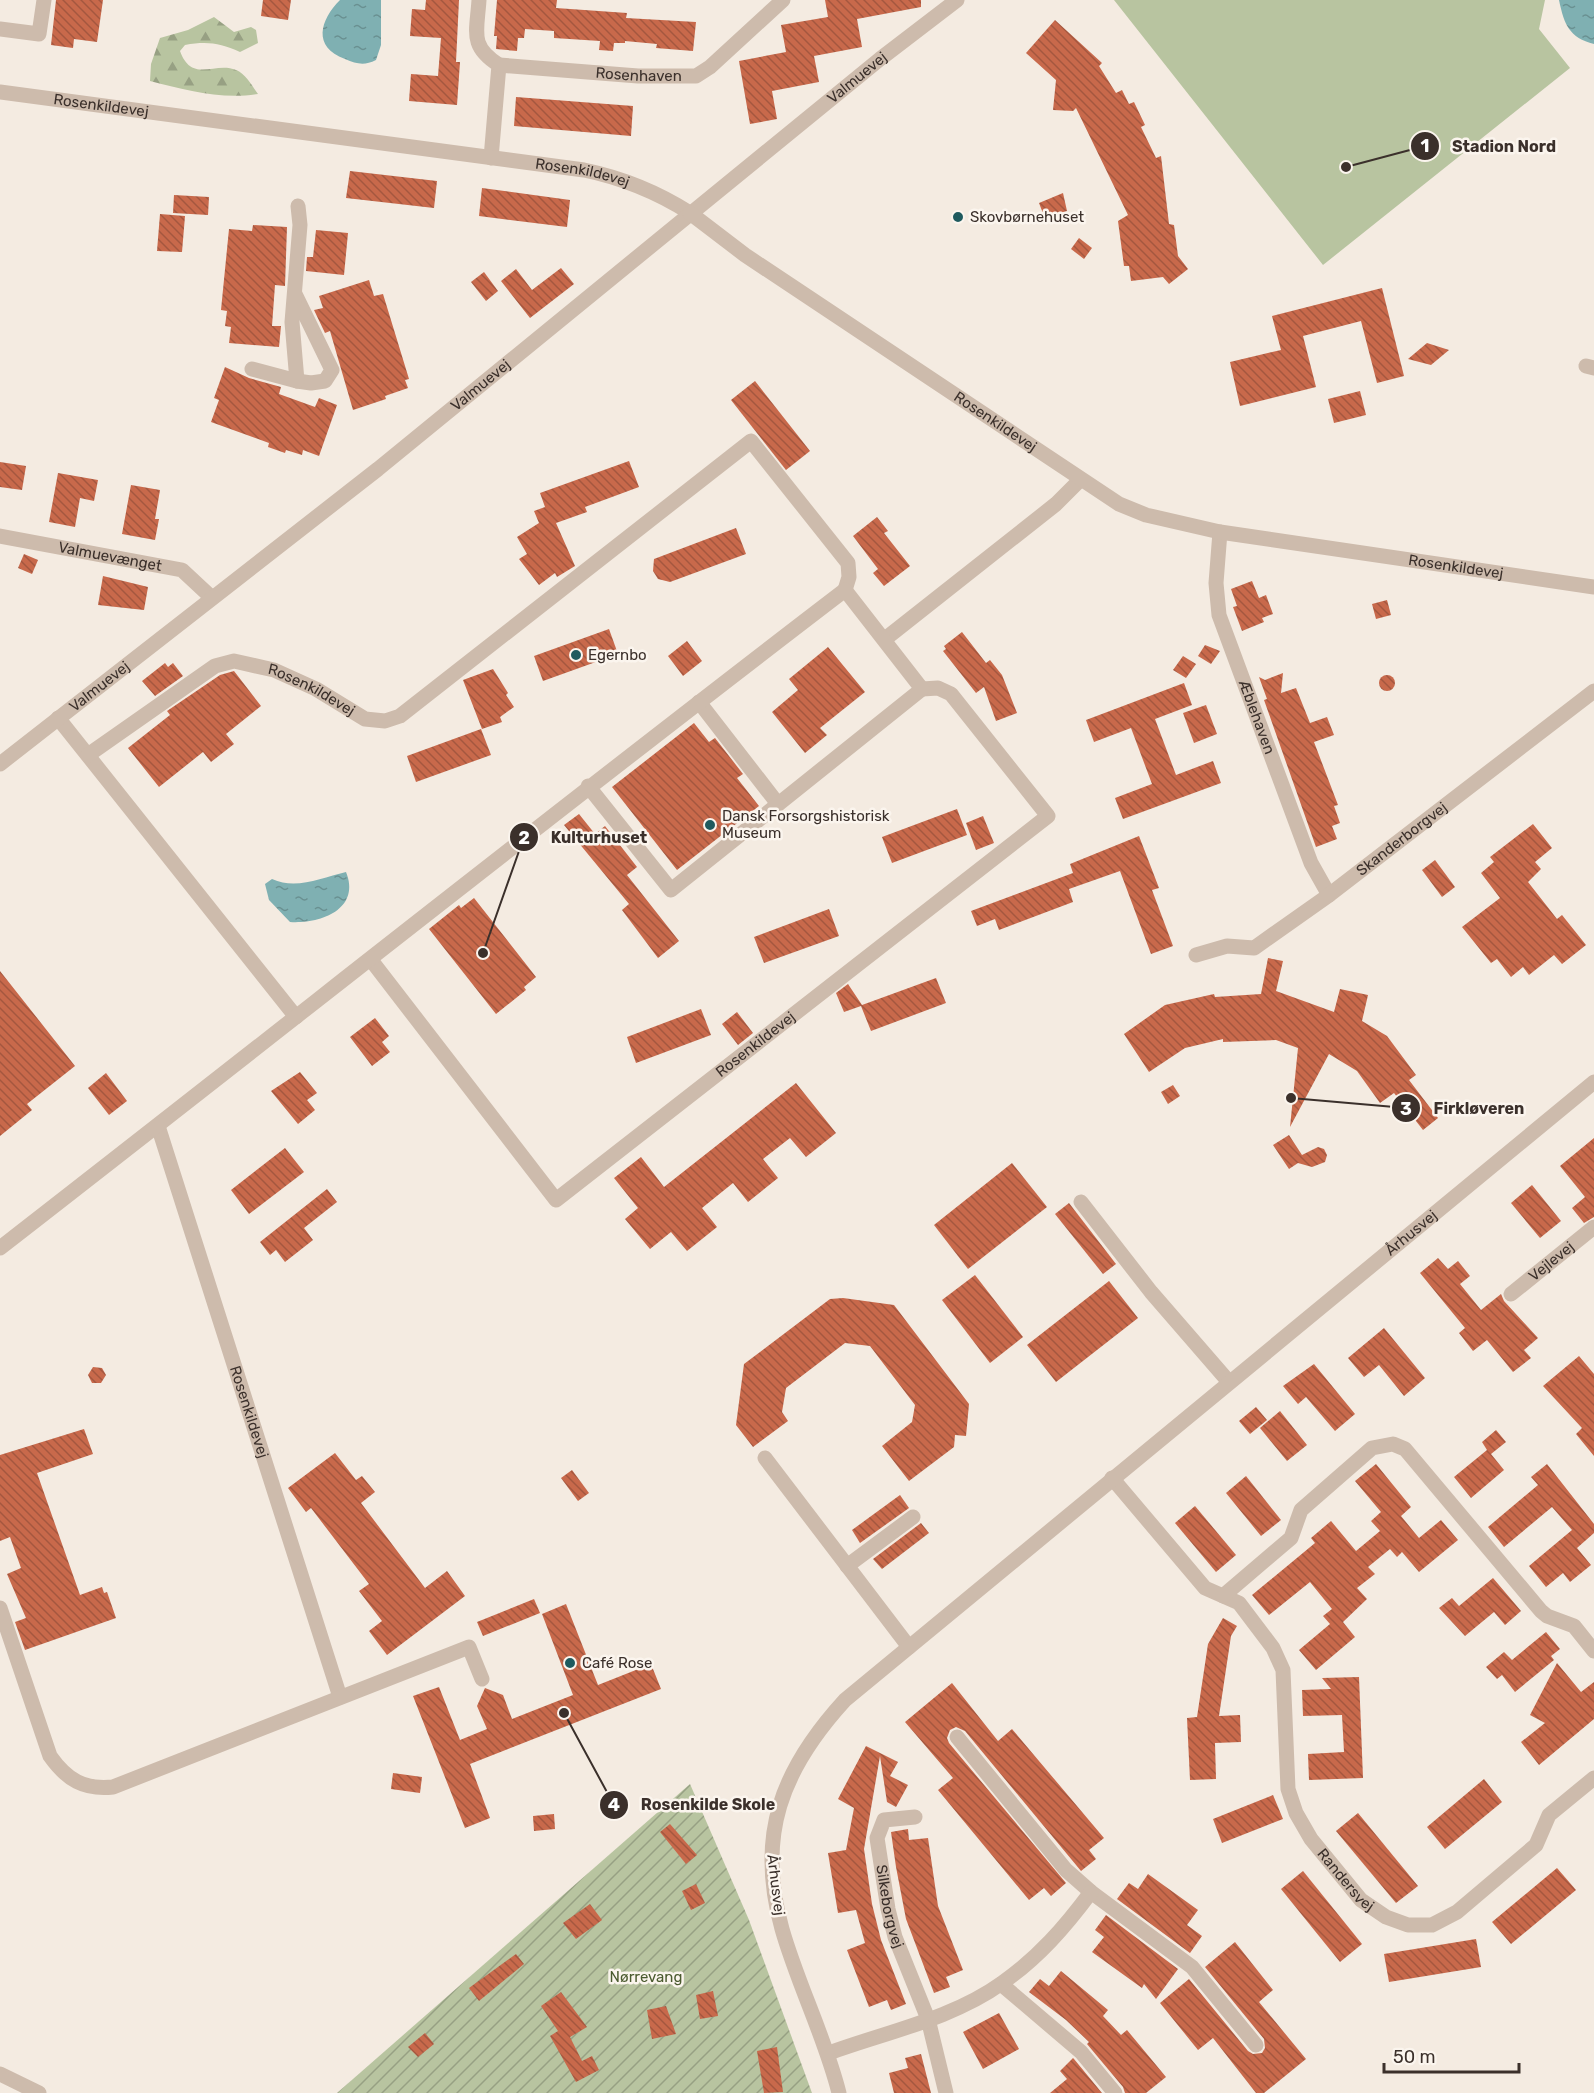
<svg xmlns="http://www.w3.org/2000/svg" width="1594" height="2093" font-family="Rubik,sans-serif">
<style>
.grass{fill:#b8c4a0}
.forest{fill:url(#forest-firs)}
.garden{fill:url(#garden-furrows)}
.water{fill:url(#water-ripples)}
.building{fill:url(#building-back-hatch)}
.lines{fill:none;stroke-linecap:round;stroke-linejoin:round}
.minor{stroke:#cdbbac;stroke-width:15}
.tertiary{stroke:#cdbbac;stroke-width:15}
.poi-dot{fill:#1f5a5e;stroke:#fbf5ee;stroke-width:2}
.labels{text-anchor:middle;stroke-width:5;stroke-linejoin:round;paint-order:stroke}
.street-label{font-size:15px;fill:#3b302b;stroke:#fbf5ee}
.poi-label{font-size:15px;fill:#3b302b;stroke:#fbf5ee;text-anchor:start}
.park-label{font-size:15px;fill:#4a5a2e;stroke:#fbf5ee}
.leader{fill:none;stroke:#3b302b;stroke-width:2}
.callout-dot{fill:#3b302b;stroke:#fbf5ee;stroke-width:2}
.mark-label{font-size:18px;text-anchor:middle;font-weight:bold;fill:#fff}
.callout-label{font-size:16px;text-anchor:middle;font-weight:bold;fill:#3b302b;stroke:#fbf5ee;stroke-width:5;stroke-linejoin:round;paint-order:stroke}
</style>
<defs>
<pattern id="forest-firs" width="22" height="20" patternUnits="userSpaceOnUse" patternTransform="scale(1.5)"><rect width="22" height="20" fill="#b8c4a0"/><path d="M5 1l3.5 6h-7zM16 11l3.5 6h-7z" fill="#97a083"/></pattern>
<pattern id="garden-furrows" width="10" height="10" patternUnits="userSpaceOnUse" patternTransform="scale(1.5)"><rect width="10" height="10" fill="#b8c4a0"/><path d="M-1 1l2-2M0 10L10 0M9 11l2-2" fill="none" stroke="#97a083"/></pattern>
<pattern id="water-ripples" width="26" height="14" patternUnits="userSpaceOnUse" patternTransform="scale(1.5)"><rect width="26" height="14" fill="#7fb0b2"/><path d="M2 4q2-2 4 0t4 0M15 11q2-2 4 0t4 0" fill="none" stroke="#699091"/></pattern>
<pattern id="building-back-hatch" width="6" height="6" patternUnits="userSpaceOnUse" patternTransform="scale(1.5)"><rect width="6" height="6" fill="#c8694b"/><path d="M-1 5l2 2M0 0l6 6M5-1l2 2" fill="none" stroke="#a4573f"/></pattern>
</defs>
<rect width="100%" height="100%" fill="#f4ebe1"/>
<polygon class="grass" points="1114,0 1545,0 1539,29 1570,68 1323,265"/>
<path class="forest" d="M214,17l20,15 17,-5 5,3 2,13 -18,9c-20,-9 -33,-11 -55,-7l-5,6c12,33 35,10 56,19 10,4 16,16 22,24 -36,6 -73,-4 -108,-13l1,-17 9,-26 28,-8z"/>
<polygon class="garden" points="690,1784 749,1920 812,2093 337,2093"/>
<g class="water">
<path d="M340,0h41v45l-5,15c-12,6 -19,4 -31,-1 -33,-12 -25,-39 -5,-59z"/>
<path d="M1559,0h35v44c-25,-6 -30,-20 -35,-44z"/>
<path d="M346,872c15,37 -25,52 -56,50l-21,-22 -4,-16 7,-5c24,11 49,-1 74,-7z"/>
</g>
<g class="building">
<polygon points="56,0 103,0 97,42 74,39 73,48 51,45"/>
<polygon points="263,0 291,0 288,20 261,16"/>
<polygon points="426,0 459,0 456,62 460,62 457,105 409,101 411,74 438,76 441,38 410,36 412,9 425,10"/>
<polygon points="497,0 557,0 556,8 627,13 626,18 696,22 693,51 656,48 657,44 625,41 625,43 614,43 613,51 599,50 600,41 554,38 554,31 525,29 524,38 518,38 517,51 496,49 497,36 494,36"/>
<polygon points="825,0 921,0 921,7 857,19 862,47 814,56 819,82 772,91 777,119 750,124 739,61 786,52 781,25 828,17"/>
<polygon points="1055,20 1102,63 1099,66 1116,93 1122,90 1129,104 1134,102 1145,125 1141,127 1156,158 1161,156 1169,224 1174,225 1178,256 1188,269 1169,284 1163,277 1131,281 1129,266 1124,266 1118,221 1128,215 1076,108 1073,111 1053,110 1056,80 1026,53"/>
<polygon points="516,97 633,106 631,136 514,126"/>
<polygon points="350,171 437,181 434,208 346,198"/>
<polygon points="482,188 570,200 567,227 479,216"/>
<polygon points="1063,193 1067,211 1057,216 1055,212 1044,216 1039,203"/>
<polygon points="174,195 209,197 208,215 173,213"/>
<polygon points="160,214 185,216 182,252 157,251"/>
<polygon points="253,225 287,227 285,286 275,285 272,326 281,326 279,347 229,343 231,327 225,326 227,311 221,310 229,229 252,231"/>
<polygon points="316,230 348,233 344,275 306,271 307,257 313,257"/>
<polygon points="1079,238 1092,248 1084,259 1071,249"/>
<polygon points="561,268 574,284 530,318 501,281 516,269 532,290"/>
<polygon points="484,272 498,291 486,301 471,282"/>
<polygon points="369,280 374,296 383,294 409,379 405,380 408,388 385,396 386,399 353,410 330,331 325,333 314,310 323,308 319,296"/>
<polygon points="1382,288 1404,376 1377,383 1361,321 1303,336 1316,387 1240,406 1230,362 1281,350 1272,316"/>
<polygon points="1427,343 1449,350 1431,365 1408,359"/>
<polygon points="225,367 249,378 281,387 279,394 315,407 319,398 337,405 319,456 303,450 302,455 286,450 285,453 268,447 269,443 211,422 219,400 214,398"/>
<polygon points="755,381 810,451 786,470 731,400"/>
<polygon points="1360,391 1366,415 1334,423 1328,399"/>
<polygon points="629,461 639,487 585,507 587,512 556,523 575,566 557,577 555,573 539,585 519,559 527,554 517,537 539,523 534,511 545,507 540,493"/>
<polygon points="0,462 26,466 22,490 0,487"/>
<polygon points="58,473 98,480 94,501 80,498 75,527 49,522"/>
<polygon points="131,485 160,490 155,519 159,519 155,540 122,534"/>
<polygon points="877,517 888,531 884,533 910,566 884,586 873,573 878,569 853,536"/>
<polygon points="736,528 746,554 670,582 658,579 653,571 654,559"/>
<polygon points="24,554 38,560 32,574 18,568"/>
<polygon points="103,576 148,587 144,610 98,605"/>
<polygon points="1252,581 1259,598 1266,595 1273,614 1262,618 1264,622 1242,631 1233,607 1237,606 1231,589"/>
<polygon points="1387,600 1391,615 1376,619 1372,604"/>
<polygon points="609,629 618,654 543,681 534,656"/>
<polygon points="962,632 986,663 990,660 1002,675 1017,713 996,721 984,687 976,693 943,651 946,649 944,646"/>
<polygon points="687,641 702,661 683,676 668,656"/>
<polygon points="1205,645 1220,651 1211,664 1198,656"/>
<polygon points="828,647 865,692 820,728 827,735 805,753 772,712 798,690 789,679"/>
<polygon points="1183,656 1196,664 1186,678 1173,670"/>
<polygon points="165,663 168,667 173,663 183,676 155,696 142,681"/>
<polygon points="493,669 508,693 506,695 514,707 500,717 502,722 482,729 463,680"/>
<polygon points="234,671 261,706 226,734 234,744 211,762 203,752 159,787 128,748 170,715 167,711 220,675"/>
<polygon points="1283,673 1281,693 1296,688 1310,723 1327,717 1334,735 1314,742 1338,805 1334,806 1340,823 1332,826 1337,839 1316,847 1264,700 1267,699 1259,677 1265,680"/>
<circle cx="1387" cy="683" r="8"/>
<polygon points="1184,683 1192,705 1155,719 1176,775 1213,761 1221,783 1123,819 1115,798 1152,784 1131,728 1094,742 1086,720"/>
<polygon points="1206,705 1217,734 1194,743 1183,713"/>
<polygon points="694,723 709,742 715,738 743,774 737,778 759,806 677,870 612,787"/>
<polygon points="481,729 491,755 416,782 407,756"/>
<polygon points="957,809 967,835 892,863 882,837"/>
<polygon points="579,814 595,834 605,826 637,867 627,875 679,941 658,958 622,910 629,904 564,825"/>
<polygon points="983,816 994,843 976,850 966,823"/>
<polygon points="1533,824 1552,848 1535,862 1541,869 1528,882 1557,919 1562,915 1586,945 1562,964 1554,955 1529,975 1523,967 1511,977 1497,959 1491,963 1462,927 1500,898 1481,873 1494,862 1490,857"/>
<polygon points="1139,836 1159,888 1152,890 1173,946 1151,954 1120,871 1069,889 1073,902 999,930 995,919 977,926 971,911 1073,873 1070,864"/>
<polygon points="1435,860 1455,887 1442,897 1422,870"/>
<polygon points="474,898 536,977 524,987 526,990 496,1014 429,929 459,905 461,908"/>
<polygon points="829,909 839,936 764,963 754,937"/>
<polygon points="1268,958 1283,961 1276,991 1334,1012 1340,989 1368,995 1362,1021 1387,1036 1416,1075 1409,1080 1438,1118 1423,1130 1394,1093 1380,1103 1357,1071 1329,1054 1290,1127 1298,1048 1276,1040 1223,1042 1223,1039 1185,1048 1149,1072 1124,1034 1165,1005 1214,994 1215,997 1261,994"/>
<polygon points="0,971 75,1066 27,1104 32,1110 0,1136"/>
<polygon points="936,978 946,1003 871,1031 861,1006 844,1012 836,993 848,984 862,1005"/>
<polygon points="701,1009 711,1035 636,1063 627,1037"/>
<polygon points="737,1012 753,1033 738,1045 722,1024"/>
<polygon points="375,1018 389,1036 382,1042 390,1052 372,1066 350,1037"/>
<polygon points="300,1072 317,1093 307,1100 315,1110 298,1124 271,1091"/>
<polygon points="106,1073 127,1101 109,1115 88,1088"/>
<polygon points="796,1083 836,1133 806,1157 790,1138 763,1159 778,1178 748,1202 733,1183 702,1208 717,1227 687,1251 671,1232 650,1249 625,1219 638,1208 614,1178 641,1157 664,1187"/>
<polygon points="1173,1085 1180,1096 1168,1104 1161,1092"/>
<polygon points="1289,1135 1302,1155 1318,1147 1324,1149 1327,1155 1325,1162 1312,1167 1298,1163 1289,1169 1273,1145"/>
<polygon points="1594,1138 1594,1217 1584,1223 1572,1208 1585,1197 1560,1166"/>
<polygon points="285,1148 304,1172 249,1214 231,1190"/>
<polygon points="1012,1163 1047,1207 968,1269 934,1225"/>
<polygon points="1532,1185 1561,1221 1540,1238 1511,1203"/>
<polygon points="327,1189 337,1202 304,1228 313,1240 285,1262 276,1250 270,1255 260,1242"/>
<polygon points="1069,1203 1116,1264 1103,1274 1055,1214"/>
<polygon points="1438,1258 1448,1269 1458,1261 1470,1276 1460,1284 1481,1310 1501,1294 1504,1301 1538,1338 1524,1350 1531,1358 1513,1372 1487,1340 1473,1351 1459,1333 1465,1328 1420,1273"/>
<polygon points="975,1275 1023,1337 990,1363 942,1300"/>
<polygon points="1109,1281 1138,1318 1056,1382 1027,1345"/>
<polygon points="843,1298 894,1305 969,1404 966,1436 955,1435 954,1447 909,1481 882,1446 912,1422 915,1405 870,1346 845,1343 786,1388 782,1412 788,1421 753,1447 736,1425 744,1364 830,1299"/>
<polygon points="1384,1328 1425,1378 1404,1396 1379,1365 1364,1377 1348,1358"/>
<polygon points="1579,1356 1594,1374 1594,1456 1576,1434 1582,1428 1543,1386"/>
<polygon points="1314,1364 1355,1414 1335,1431 1306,1397 1298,1404 1283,1386"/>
<polygon points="93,1367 102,1368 106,1375 101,1383 92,1383 88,1375"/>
<polygon points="1256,1407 1267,1420 1250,1434 1239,1421"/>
<polygon points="1280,1411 1307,1445 1287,1461 1260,1428"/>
<polygon points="84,1429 93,1454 37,1473 80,1595 102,1587 104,1593 107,1592 116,1618 25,1650 15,1622 26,1618 7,1574 21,1568 10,1537 0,1541 0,1455"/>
<polygon points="1496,1430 1506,1442 1491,1454 1504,1470 1471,1498 1454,1477 1487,1450 1482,1442"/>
<polygon points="335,1453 356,1480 362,1476 375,1492 361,1503 425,1588 447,1571 465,1596 387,1655 369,1631 382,1621 359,1591 369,1584 311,1508 306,1512 288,1488"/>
<polygon points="1376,1464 1411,1507 1401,1516 1419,1538 1441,1520 1458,1540 1419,1572 1402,1552 1397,1557 1390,1549 1368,1567 1375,1574 1357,1588 1367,1599 1343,1622 1355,1637 1316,1670 1299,1650 1330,1624 1323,1616 1332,1609 1310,1582 1269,1615 1252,1595 1315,1543 1311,1538 1331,1521 1356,1551 1380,1531 1371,1521 1381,1512 1355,1481"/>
<polygon points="1547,1464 1594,1524 1594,1533 1577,1548 1591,1565 1570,1582 1563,1573 1546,1587 1529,1566 1572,1530 1552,1507 1504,1547 1488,1527 1538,1485 1531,1477"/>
<polygon points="572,1470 589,1493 578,1501 561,1478"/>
<polygon points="1246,1476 1281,1520 1261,1536 1226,1493"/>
<polygon points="900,1495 909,1508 860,1543 852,1530"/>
<polygon points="1195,1506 1236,1555 1216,1572 1175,1523"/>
<polygon points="921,1523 929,1533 882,1569 873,1559"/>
<polygon points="1493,1578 1521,1611 1505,1625 1494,1612 1465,1636 1439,1608 1452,1598 1459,1606"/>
<polygon points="534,1599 540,1613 483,1636 477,1622"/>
<polygon points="566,1604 598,1685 651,1664 661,1689 470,1764 490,1818 465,1828 413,1696 439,1687 460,1740 487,1729 477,1706 485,1688 503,1695 512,1719 573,1695 542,1614"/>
<polygon points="1223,1618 1237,1626 1231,1636 1219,1716 1240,1715 1241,1742 1215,1743 1216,1779 1190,1780 1187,1718 1197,1717 1208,1644"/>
<polygon points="1546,1632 1560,1649 1551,1656 1554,1660 1515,1692 1502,1675 1497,1679 1486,1667 1504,1652 1512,1660"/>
<polygon points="1557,1663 1581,1692 1594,1682 1594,1719 1539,1765 1521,1742 1545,1723 1530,1715"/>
<polygon points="1359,1677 1363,1778 1309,1780 1308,1754 1344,1752 1342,1715 1303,1716 1302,1690 1331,1689 1322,1678"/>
<polygon points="952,1683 998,1741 1012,1729 1104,1838 1089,1850 1096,1859 1081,1871 965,1731 956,1727 950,1730 947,1738 949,1743 1066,1883 1051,1896 1044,1888 1029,1900 938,1790 953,1778 905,1722"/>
<polygon points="866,1746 898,1762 890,1776 908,1785 896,1807 887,1802 880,1756 864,1849 872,1904 881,1940 906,2004 891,2010 887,2000 869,2007 847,1950 865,1943 856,1910 838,1913 828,1853 846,1850 854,1808 838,1799"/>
<polygon points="393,1773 422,1777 420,1793 391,1789"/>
<polygon points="1484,1779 1502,1802 1445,1849 1427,1827"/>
<polygon points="1273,1795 1283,1819 1222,1843 1213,1819"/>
<polygon points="1358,1813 1418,1886 1396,1903 1336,1831"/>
<polygon points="554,1814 555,1829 534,1831 533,1816"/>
<polygon points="670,1824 697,1855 686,1864 660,1832"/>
<polygon points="908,1829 909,1840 928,1838 938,1906 963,1970 946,1977 950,1987 934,1993 906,1919 896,1867 891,1832"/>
<polygon points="1557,1868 1576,1890 1511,1944 1492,1922"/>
<polygon points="1303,1871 1362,1944 1340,1962 1281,1889"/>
<polygon points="1148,1874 1198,1910 1187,1925 1202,1936 1190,1953 1117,1899 1129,1883 1138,1889"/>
<polygon points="696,1884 705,1903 691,1910 682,1891"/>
<polygon points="590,1904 602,1920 576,1939 563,1923"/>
<polygon points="1106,1915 1178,1969 1156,1999 1144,1984 1142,1988 1092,1952 1104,1937 1095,1930"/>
<polygon points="1476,1939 1481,1967 1389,1982 1384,1954"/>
<polygon points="1235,1942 1273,1990 1259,2002 1306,2059 1264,2093 1256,2093 1213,2038 1198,2050 1160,2003 1189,1979 1248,2051 1253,2054 1262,2053 1265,2048 1264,2039 1205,1967"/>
<polygon points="516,1954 524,1964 479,2001 469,1988"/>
<polygon points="1061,1971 1108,2010 1103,2016 1121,2035 1127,2030 1166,2077 1146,2093 1125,2093 1123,2087 1087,2044 1089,2042 1066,2020 1029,1992 1040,1979 1049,1986"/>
<polygon points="713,1991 718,2016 700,2019 696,1995"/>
<polygon points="561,1992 587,2027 570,2037 582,2061 592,2056 599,2070 576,2082 550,2036 558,2031 541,2006"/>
<polygon points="666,2006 676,2034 652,2039 647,2010"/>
<polygon points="999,2013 1019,2049 983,2069 963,2032"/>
<polygon points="425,2033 434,2044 418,2057 408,2047"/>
<polygon points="777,2047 783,2092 764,2093 757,2051"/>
<polygon points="921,2054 931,2093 894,2093 889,2073 908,2068 905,2058"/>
<polygon points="1073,2058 1074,2059 1102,2093 1050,2093 1067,2079 1060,2071"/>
</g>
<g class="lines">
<g class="minor">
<path d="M479,0c-2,32 -10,46 20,65l-8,93"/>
<polyline points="0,29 39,34 44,0"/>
<path id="s1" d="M499,65l139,11h58l14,-9 73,-67"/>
<path id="s2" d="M0,92l584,78c39,8 73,22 106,43"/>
<polyline points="295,294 332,370 325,381 311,383 297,381"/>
<polyline points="1586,366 1594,368"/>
<polyline points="252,369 297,381 292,322 300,225 298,206"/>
<path id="s3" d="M1220,532l-4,51 3,32 92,248 18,32"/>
<path id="s4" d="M0,536l182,34 29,27"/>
<polyline points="885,639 1056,504 1080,480"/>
<polyline points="699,702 778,804"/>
<polyline points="58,718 296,1017"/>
<path id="s5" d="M88,755l127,-89 19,-5 40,9 42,19 49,30 20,2 15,-5 351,-275 97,122 1,14 -4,13"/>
<path id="s6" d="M0,764l378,-295 502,-410 77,-59"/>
<path id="s7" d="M1196,955l31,-9 27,2 75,-53 265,-204"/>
<path id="s8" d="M371,960l185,240 492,-384 -97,-122 -13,-6 -16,1"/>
<path id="s9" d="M158,1126l182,571"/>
<polyline points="1081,1202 1151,1292 1229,1382"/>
<path d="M0,1248c282,-219 561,-441 845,-658l77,99 -251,201 -83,-104"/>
<path id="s10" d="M1511,1294l83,-67"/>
<polyline points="765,1458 909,1647"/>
<path id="s11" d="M1112,1478l93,110 34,15 34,45 10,22 5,119 8,24 15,26 50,61 25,17 22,8h24l25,-13 79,-67 13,-30 45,-37"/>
<polyline points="847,1566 913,1517"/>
<polyline points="1223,1596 1291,1538 1301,1510 1372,1448 1393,1444 1405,1449 1541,1611 1547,1616 1574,1626 1594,1651"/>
<path d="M0,1608l50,148c17,24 34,34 63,31l356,-140 13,32"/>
<polyline points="957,1737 1066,1870 1091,1892 1192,1967 1256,2045"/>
<path id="s12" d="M915,1817l-31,3 -7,18 11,71 7,28 33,82 18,74"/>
<polyline points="1001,1984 1081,2052 1115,2093"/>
<path d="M829,2053c57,-21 123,-34 173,-70 36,-25 63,-56 89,-91"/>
<polyline points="0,2074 39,2093"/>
</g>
<g class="tertiary">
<path id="s13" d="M690,213l55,42 374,249 27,11 74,17 374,55"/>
<path id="s14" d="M839,2093c-14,-56 -41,-108 -57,-164 -26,-93 -1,-159 63,-229l749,-618"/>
</g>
</g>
<g class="poi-dot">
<circle cx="958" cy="217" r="6"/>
<circle cx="576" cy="655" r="6"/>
<circle cx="710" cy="825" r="6"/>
<circle cx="570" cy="1663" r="6"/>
</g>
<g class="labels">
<g class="street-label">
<text dy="5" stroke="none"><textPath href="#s1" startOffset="140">Rosenhaven</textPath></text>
<text dy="5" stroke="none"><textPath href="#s6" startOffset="1098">Valmuevej</textPath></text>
<text dy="5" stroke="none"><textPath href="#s2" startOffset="102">Rosenkildevej</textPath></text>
<text dy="5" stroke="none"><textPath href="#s2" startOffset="588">Rosenkildevej</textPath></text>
<text dy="5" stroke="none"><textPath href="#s6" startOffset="612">Valmuevej</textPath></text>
<text dy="5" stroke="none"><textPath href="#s13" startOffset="370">Rosenkildevej</textPath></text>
<text dy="5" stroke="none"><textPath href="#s4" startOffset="112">Valmuevænget</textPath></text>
<text dy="5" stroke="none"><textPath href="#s13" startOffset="862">Rosenkildevej</textPath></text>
<text dy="5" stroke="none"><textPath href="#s6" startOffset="126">Valmuevej</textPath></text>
<text dy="5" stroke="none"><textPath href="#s5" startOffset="258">Rosenkildevej</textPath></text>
<text dy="5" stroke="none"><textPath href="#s3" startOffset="192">Æblehaven</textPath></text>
<text dy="5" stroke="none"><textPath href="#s7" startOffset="243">Skanderborgvej</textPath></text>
<text dy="5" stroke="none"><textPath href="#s8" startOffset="556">Rosenkildevej</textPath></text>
<text dy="5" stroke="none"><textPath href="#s14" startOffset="1158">Århusvej</textPath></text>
<text dy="5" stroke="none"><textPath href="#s10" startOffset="52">Vejlevej</textPath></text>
<text dy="5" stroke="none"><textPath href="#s9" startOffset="300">Rosenkildevej</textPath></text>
<text dy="5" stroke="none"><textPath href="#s11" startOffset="490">Randersvej</textPath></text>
<text transform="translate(776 1885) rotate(83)" y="5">Århusvej</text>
<text dy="5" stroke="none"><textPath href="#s12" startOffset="120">Silkeborgvej</textPath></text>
</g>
<g class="poi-label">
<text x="970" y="222">Skovbørnehuset</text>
<text x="588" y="660">Egernbo</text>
<text x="722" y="821">Dansk Forsorgshistorisk<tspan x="722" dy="17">Museum</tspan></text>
<text x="582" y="1668">Café Rose</text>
</g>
<g class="park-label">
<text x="646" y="1982">Nørrevang</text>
</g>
</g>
<path class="leader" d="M1346 167L1425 146M483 953L524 837M1291 1098L1406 1108M564 1713L614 1805"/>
<g class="callout-dot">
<circle cx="1346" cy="167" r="6"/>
<circle cx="483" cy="953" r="6"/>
<circle cx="1291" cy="1098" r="6"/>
<circle cx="564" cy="1713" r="6"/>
<circle cx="1425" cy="146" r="15"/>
<circle cx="524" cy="837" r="15"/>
<circle cx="1406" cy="1108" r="15"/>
<circle cx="614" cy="1805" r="15"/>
</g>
<g class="mark-label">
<text x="1425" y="152">1</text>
<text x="524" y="844">2</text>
<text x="1406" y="1115">3</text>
<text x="614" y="1811">4</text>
</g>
<g class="callout-label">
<text x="1504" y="152">Stadion Nord</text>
<text x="599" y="843">Kulturhuset</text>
<text x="1479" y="1114">Firkløveren</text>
<text x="708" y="1810">Rosenkilde Skole</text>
</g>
<path d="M1384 2063v9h135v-9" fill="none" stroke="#3b302b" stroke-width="3"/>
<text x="1393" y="2063" font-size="18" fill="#3b302b" stroke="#fbf5ee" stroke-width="4.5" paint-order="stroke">50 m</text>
</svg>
